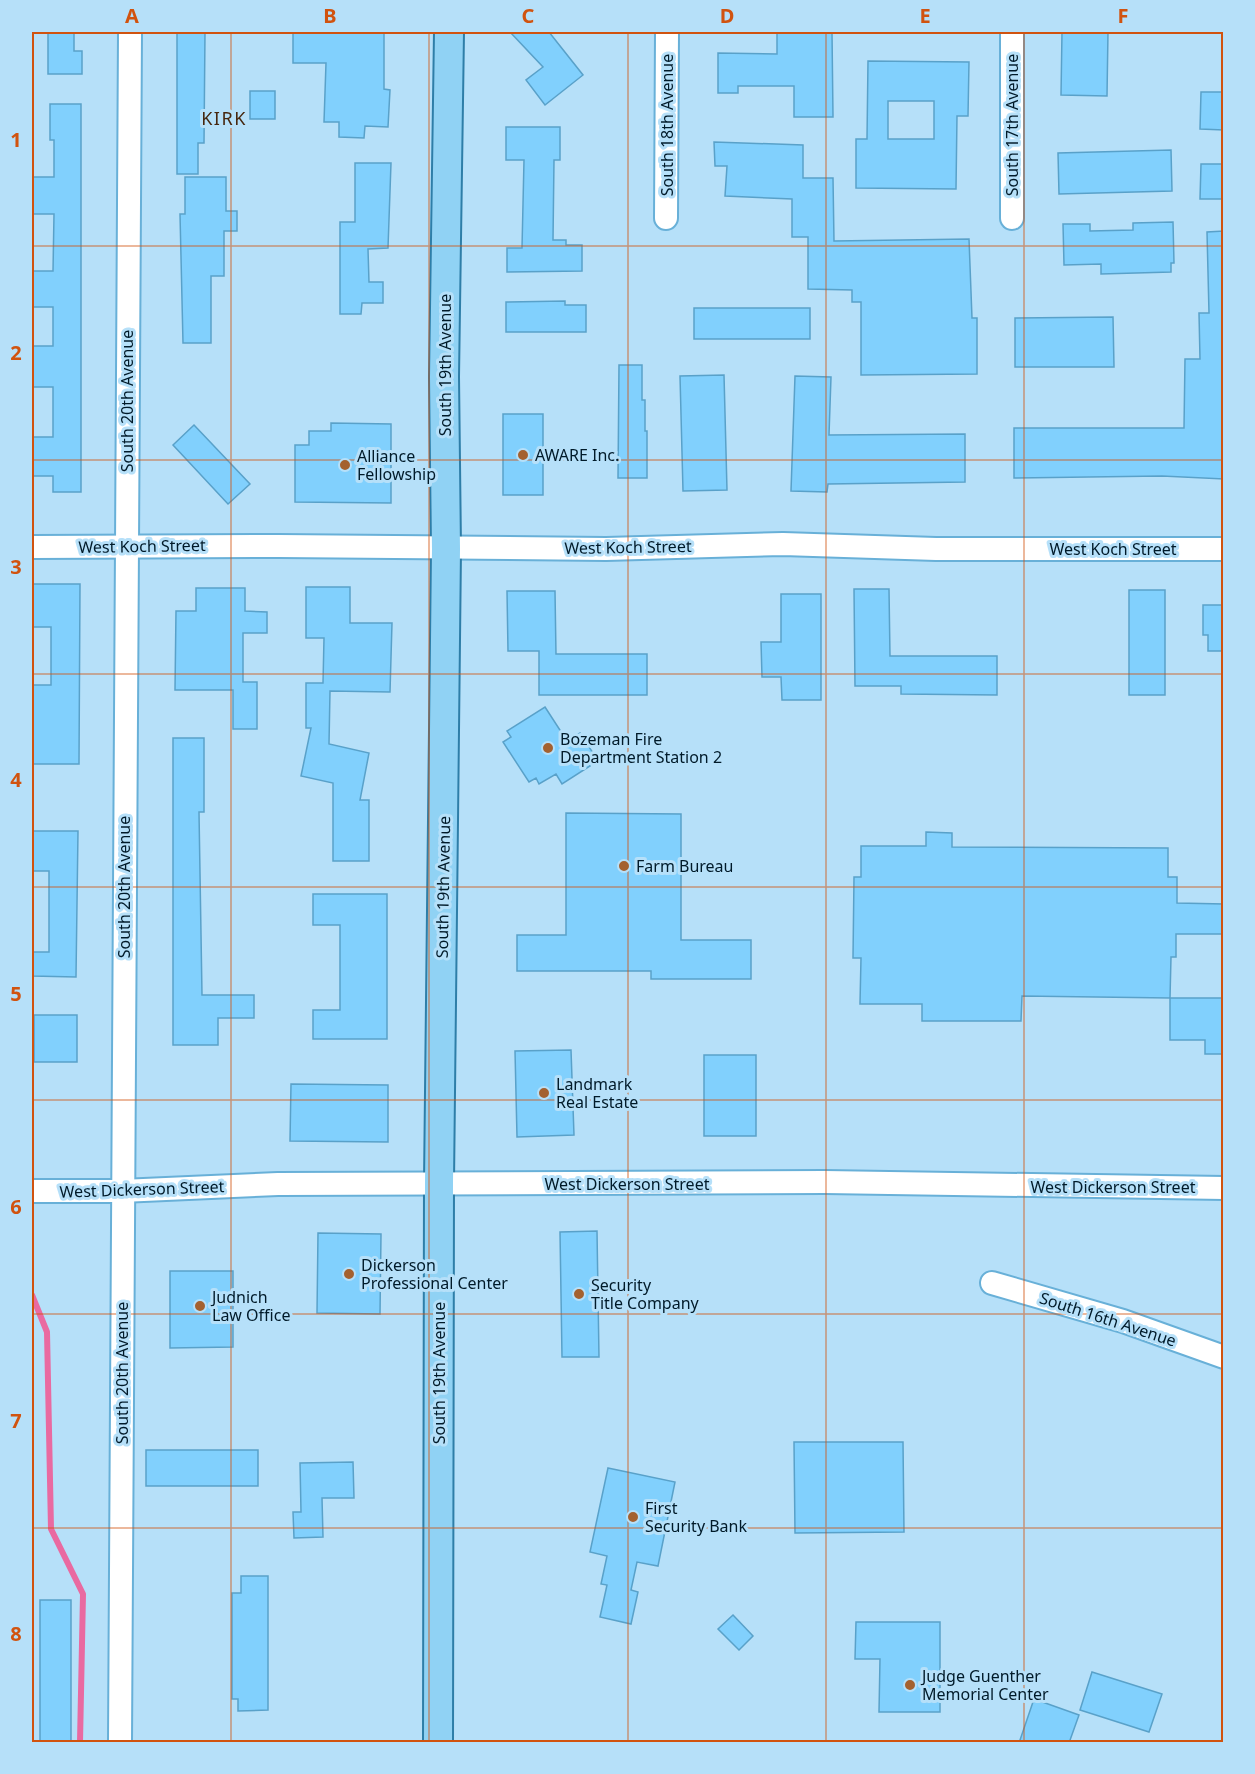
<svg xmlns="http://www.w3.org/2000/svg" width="1255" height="1774" font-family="'Noto Sans',sans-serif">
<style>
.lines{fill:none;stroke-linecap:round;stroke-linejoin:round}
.stream{stroke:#e96aa1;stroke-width:6}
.building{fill:#81d0fd;stroke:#59a1c9;stroke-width:1.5;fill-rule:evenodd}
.minor-casing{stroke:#68b0d8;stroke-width:26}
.major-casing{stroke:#2e7ea8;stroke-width:32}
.minor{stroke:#fff;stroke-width:22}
.major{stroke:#90d2f4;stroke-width:28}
.grid{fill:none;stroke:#d1530f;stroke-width:1.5;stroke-opacity:0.55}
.poi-dot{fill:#a4612f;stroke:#b6e0f9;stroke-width:2}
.labels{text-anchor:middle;stroke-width:6;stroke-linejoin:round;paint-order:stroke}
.street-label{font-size:16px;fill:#001a29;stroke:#b6e0f9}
.poi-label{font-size:16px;fill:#001a29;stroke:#b6e0f9;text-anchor:start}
.neighbourhood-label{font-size:18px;letter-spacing:1.5px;fill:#46260e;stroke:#b6e0f9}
.neatline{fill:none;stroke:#d1530f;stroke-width:2}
.grid-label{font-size:20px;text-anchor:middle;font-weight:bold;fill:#d1530f}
</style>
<rect width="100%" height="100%" fill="#b6e0f9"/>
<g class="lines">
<polyline class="stream" points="32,1295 47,1332 51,1529 83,1594 80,1742"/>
</g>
<g class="building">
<polygon points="48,32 74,32 74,51 82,51 82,74 48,74"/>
<polygon points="177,32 205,32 204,143 198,143 198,174 177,174"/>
<polygon points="293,32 384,32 384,89 390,90 388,127 365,126 364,138 339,137 339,122 324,122 326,63 293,63"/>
<polygon points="510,32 549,32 583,75 545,105 526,80 543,67"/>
<polygon points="777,32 832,32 833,117 794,117 794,86 738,86 738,93 718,93 718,53 777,54"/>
<polygon points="1062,32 1108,32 1107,96 1061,95"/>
<path d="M868,61l101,1 -1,54h-11l-1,73 -100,-1v-49h11zM888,101h46v38h-46z"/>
<rect x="250" y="91" width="25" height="28"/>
<polygon points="1201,92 1224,92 1224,130 1200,129"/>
<polygon points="50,104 81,104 81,492 53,492 53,476 32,476 32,437 53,437 53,387 32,387 32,346 53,346 53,307 32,307 32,271 53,271 54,214 32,214 32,177 54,177 54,140 50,140"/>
<polygon points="506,127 560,127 560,160 554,160 553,240 566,240 566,245 582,245 582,271 507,272 507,248 522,248 524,160 506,160"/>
<polygon points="714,142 803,145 803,178 833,178 834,241 969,239 972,318 977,318 977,374 861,375 861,302 852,302 852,290 808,289 808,237 792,237 792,199 725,196 727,166 715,166"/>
<polygon points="1171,150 1172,191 1059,194 1058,153"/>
<polygon points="355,163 391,163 388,248 368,249 369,282 383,282 383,303 362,303 361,314 340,314 340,222 355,222"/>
<polygon points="1201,164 1224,164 1224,199 1200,199"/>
<polygon points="185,177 226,177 226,211 237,211 237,231 224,231 224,276 211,276 211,343 183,343 180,214 185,214"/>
<polygon points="1173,222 1174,263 1171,263 1171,272 1101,274 1101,264 1064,265 1063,224 1090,224 1090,231 1133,230 1133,223"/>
<polygon points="1224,231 1224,479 1162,476 1014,478 1014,428 1184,428 1185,359 1200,359 1199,313 1209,313 1207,232"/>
<polygon points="565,301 565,305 586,305 586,332 506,332 506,302"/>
<rect x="694" y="308" width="116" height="31"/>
<polygon points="1113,317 1114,367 1015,367 1015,318"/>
<polygon points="619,365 642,365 642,400 645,400 645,431 647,431 647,478 618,478"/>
<polygon points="724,375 727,490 683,491 680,376"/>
<polygon points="795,376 831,377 829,435 965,434 965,482 828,484 827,492 791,491"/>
<rect x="503" y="414" width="40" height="81"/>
<polygon points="331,423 391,424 391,503 295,502 295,445 309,445 309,431 331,431"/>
<polygon points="194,425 250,484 228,504 173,445"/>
<polygon points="32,584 80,584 79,764 33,764 32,685 51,685 51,627 32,627"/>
<polygon points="306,587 350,587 350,623 392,623 390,692 330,691 329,744 369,753 360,800 369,800 369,861 333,861 333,783 301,776 311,728 306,728 306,683 323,683 324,638 306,638"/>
<polygon points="196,588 245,588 245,611 267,612 267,633 243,633 243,682 257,682 257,729 233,729 233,690 175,690 176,611 196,611"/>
<polygon points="854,589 889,589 890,656 997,656 997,695 901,694 901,686 855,686"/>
<rect x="1129" y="590" width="36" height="105"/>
<polygon points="507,591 555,591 556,654 647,654 647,695 539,695 539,651 508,651"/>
<polygon points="781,594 821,594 821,700 782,700 781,677 762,677 761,642 781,642"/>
<polygon points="1203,605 1224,605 1224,651 1208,651 1208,635 1203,635"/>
<polygon points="545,707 567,741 580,733 593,753 585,758 590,766 562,784 556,774 539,784 536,778 529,782 503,742 511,737 507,731"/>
<polygon points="173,738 204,738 204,812 199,812 202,995 254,995 254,1018 218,1018 218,1045 173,1045"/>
<polygon points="566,813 681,814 681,940 751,940 751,979 651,979 651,971 517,971 517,935 566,935"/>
<polygon points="32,831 78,831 76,977 32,976 32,952 49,952 49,871 32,871"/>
<polygon points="926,832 952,833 952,847 1168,848 1168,877 1177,877 1177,903 1224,904 1224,934 1176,934 1176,957 1171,957 1170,998 1022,996 1021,1021 922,1021 922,1004 860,1004 861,958 853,958 854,877 861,877 861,846 926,846"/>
<polygon points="313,894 387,894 387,1039 313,1039 313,1010 340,1010 340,925 313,925"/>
<polygon points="1170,998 1224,998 1224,1054 1205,1054 1205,1040 1170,1040"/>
<rect x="34" y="1015" width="43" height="47"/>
<polygon points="571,1050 574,1135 517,1137 515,1051"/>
<rect x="704" y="1055" width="52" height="81"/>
<polygon points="291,1084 388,1085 388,1142 290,1141"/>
<polygon points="597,1231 599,1357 562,1357 560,1232"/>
<polygon points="318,1233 381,1234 380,1314 317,1313"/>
<polygon points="170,1271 233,1271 233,1347 170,1348"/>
<polygon points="794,1442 903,1442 904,1532 795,1533"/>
<rect x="146" y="1450" width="112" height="36"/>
<polygon points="353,1462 354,1498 322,1498 323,1537 294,1538 293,1512 301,1512 300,1463"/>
<polygon points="608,1468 675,1482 658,1566 637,1562 631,1590 638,1592 631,1624 600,1617 607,1585 601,1584 607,1556 590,1552"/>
<polygon points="241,1576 268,1576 268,1710 238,1711 238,1699 232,1699 232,1593 241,1593"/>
<rect x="40" y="1600" width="31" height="143"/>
<polygon points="733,1615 753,1636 739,1650 718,1629"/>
<polygon points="856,1622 940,1622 940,1712 879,1712 880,1659 855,1659"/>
<polygon points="1092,1672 1162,1694 1149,1732 1080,1710"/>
<polygon points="1034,1699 1079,1715 1069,1743 1019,1743"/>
</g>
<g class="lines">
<g class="minor-casing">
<g id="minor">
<polyline points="1012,32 1012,218"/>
<polyline points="666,218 667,32"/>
<polyline points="32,547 279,546 606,549 783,544 936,549 1224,549"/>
<polyline points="32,1191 121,1191 278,1184 825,1182 1224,1188"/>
<polyline points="992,1283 1123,1321 1224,1357"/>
<polyline points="120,1742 130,32"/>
</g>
</g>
<g class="major-casing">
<polyline id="major" points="438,1742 439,1183 446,549 444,377 449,32"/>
</g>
<use href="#minor" class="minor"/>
<use href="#major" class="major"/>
</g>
<path class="grid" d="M231,32v1710M429,32v1710M628,32v1710M826,32v1710M1024,32v1710M32,246h1192M32,460h1192M32,674h1192M32,887h1192M32,1100h1192M32,1314h1192M32,1528h1192"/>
<g class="poi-dot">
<circle cx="523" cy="455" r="6"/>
<circle cx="345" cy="465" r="6"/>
<circle cx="548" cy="748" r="6"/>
<circle cx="624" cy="866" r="6"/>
<circle cx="544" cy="1093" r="6"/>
<circle cx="349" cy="1274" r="6"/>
<circle cx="579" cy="1294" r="6"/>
<circle cx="200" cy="1306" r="6"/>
<circle cx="633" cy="1517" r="6"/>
<circle cx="910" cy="1685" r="6"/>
</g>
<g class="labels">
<g class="street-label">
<text transform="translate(667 125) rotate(-90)" y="6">South 18th Avenue</text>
<text transform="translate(1012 125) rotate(-90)" y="6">South 17th Avenue</text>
<text transform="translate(445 365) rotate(-90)" y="6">South 19th Avenue</text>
<text transform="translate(127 401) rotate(-90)" y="6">South 20th Avenue</text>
<text transform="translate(142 546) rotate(-1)" y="6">West Koch Street</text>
<text transform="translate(628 547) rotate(-1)" y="6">West Koch Street</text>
<text x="1113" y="555">West Koch Street</text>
<text transform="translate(124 887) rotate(-90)" y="6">South 20th Avenue</text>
<text transform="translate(443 887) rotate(-89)" y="6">South 19th Avenue</text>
<text x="627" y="1190">West Dickerson Street</text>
<text x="1113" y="1193">West Dickerson Street</text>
<text transform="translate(142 1189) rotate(-2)" y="6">West Dickerson Street</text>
<text transform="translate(1108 1319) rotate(18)" y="6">South 16th Avenue</text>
<text transform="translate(122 1373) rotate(-90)" y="6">South 20th Avenue</text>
<text transform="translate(439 1373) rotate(-90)" y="6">South 19th Avenue</text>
</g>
<g class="poi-label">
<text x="535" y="461">AWARE Inc.</text>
<text x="357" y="462">Alliance<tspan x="357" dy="18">Fellowship</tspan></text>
<text x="560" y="745">Bozeman Fire<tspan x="560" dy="18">Department Station 2</tspan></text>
<text x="636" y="872">Farm Bureau</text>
<text x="556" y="1090">Landmark<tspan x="556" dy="18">Real Estate</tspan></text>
<text x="361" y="1271">Dickerson<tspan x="361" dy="18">Professional Center</tspan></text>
<text x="591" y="1291">Security<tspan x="591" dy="18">Title Company</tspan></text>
<text x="212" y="1303">Judnich<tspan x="212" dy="18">Law Office</tspan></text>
<text x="645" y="1514">First<tspan x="645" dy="18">Security Bank</tspan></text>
<text x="922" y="1682">Judge Guenther<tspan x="922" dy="18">Memorial Center</tspan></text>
</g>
<g class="neighbourhood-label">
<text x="224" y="125">KIRK</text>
</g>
</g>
<rect width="1255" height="1774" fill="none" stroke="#b6e0f9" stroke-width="66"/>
<rect x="33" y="33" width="1189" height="1708" class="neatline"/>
<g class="grid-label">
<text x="132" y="23">A</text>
<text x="330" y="23">B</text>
<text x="528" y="23">C</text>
<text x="727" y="23">D</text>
<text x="925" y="23">E</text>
<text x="1123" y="23">F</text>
<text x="16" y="147">1</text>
<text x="16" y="360">2</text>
<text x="16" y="574">3</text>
<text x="16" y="787">4</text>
<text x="16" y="1001">5</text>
<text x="16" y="1214">6</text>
<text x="16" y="1428">7</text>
<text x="16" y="1641">8</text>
</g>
</svg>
